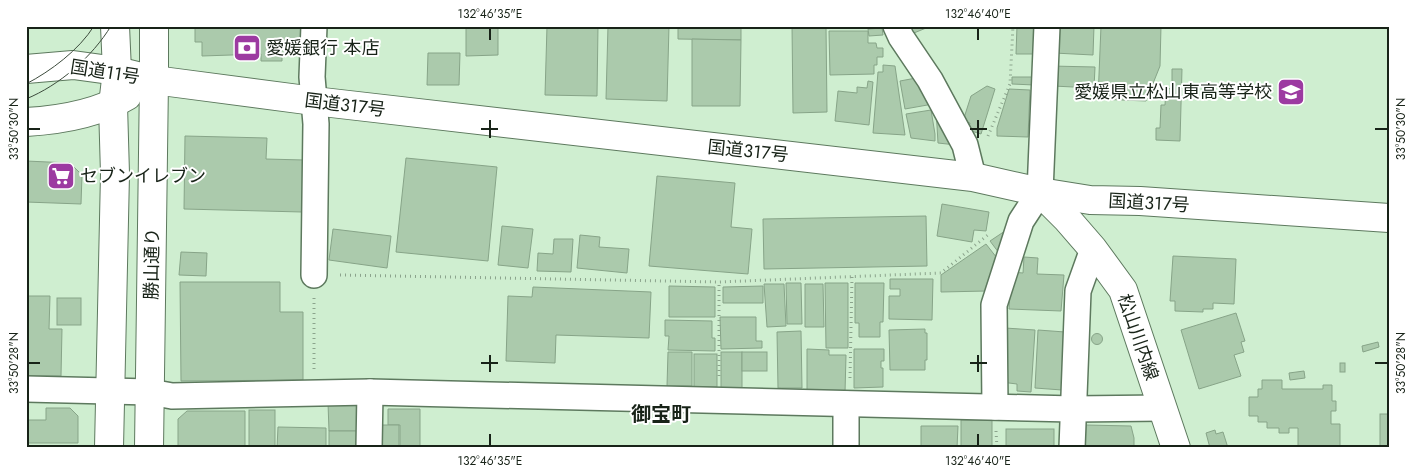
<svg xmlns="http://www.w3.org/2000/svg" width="1415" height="474" font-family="Jost,'Noto Sans JP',sans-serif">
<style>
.building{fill:#abcaac;stroke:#87a488}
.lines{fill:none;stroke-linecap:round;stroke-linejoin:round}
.minor-casing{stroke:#5d795e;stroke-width:28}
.secondary-casing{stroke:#5d795e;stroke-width:30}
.primary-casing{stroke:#5d795e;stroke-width:30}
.trunk-casing{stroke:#5d795e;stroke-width:30}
.path{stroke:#8ba38c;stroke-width:3;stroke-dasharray:1 4;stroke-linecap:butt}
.minor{stroke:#fff;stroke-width:25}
.secondary{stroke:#fff;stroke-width:28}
.primary{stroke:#fff;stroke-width:28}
.trunk{stroke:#fff;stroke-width:28}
.tram{stroke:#3c4b3c;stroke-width:1}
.ticks{fill:none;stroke:#182318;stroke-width:2}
.labels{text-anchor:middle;stroke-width:4;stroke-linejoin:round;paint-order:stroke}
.poi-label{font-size:18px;fill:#182318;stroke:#fff;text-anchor:start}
.street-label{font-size:18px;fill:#182318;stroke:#fff}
.quarter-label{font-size:20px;font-weight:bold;fill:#182318;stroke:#fff}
.neatline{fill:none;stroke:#182318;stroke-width:2}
.ticks-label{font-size:12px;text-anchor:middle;fill:#182318}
</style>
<rect width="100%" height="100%" fill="#cfeed0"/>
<g class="building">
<polygon points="195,26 307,26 307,41 291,42 291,54 282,54 282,61 261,61 261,54 202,56 202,42 195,42"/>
<polygon points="466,26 498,26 498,55 466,56"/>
<polygon points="547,26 598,26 597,96 545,95"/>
<polygon points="608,26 669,26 667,101 606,99"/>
<polygon points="678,26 741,26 741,40 678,39"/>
<polygon points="792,26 826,26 827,112 793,113"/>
<polygon points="905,26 931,26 909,35"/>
<polygon points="1017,26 1036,26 1035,54 1016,54"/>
<polygon points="1055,26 1094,26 1093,55 1054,53"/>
<polygon points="1101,26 1161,26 1160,66 1146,101 1098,99"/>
<polygon points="882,28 883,35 869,36 868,29"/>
<polygon points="829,31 868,31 868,43 876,43 877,48 883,48 883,57 877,57 877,65 874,65 874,74 830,75"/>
<polygon points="692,39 741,40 740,106 692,106"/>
<polygon points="428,53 460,53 459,85 427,85"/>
<polygon points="883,65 895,66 905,135 873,133 878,72 883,72"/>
<polygon points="1051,66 1095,67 1094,88 1053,86"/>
<polygon points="1172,69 1182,69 1180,141 1156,140 1156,128 1160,128 1161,105 1165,105 1166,88 1172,89"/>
<polygon points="1012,77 1034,77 1034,85 1012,84"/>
<polygon points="916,78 933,104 905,109 900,81"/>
<polygon points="868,81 873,82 869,125 835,121 838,91 857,93 857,87 867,88"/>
<polygon points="987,86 995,89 981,134 968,130 970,123 963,121 971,96"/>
<polygon points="1009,89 1030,90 1028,137 997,136 997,128"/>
<polygon points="936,109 956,145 938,143"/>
<polygon points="931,110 935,134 935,141 911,138 906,114"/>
<polygon points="185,136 267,138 266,159 304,160 302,212 184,209"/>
<polygon points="406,158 497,167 488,261 396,252"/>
<polygon points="26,161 70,163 82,175 81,204 26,202"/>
<polygon points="657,176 735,183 731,227 752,229 748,274 649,266"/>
<polygon points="942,204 989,212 986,231 974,230 972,242 937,236"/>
<polygon points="926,216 927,266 764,269 763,219"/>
<polygon points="502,226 533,229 528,268 498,265"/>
<polygon points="333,229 391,236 387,268 329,260"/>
<polygon points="1008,229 999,253 990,241"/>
<polygon points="580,235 600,237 599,247 629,249 627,273 577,268"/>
<polygon points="554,239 573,239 571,272 537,271 538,253 553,254"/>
<polygon points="986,244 997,258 987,291 941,292 941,275"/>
<polygon points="181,252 207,253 206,276 179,275"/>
<polygon points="1173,256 1236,259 1234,304 1213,303 1213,309 1203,309 1203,312 1175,311 1175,301 1170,301"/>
<polygon points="1024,257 1038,258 1037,274 1064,275 1061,311 1009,309 1011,272 1023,273"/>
<polygon points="890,279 933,279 932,320 889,319 889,296 900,296 900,289 890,289"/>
<polygon points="180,282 280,282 280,312 303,312 303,380 181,381"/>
<polygon points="786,283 801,283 802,324 787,324"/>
<polygon points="825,283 848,283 848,348 826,348"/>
<polygon points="855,283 884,283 883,322 880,322 880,337 859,337 859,323 855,323"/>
<polygon points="764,284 784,284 786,326 767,327"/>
<polygon points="805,284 823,284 824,327 805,327"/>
<polygon points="669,286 715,287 715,317 669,317"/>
<polygon points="763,286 763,303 723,303 723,287"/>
<polygon points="533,287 651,292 649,338 556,335 555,363 506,361 508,296 532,297"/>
<polygon points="26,296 50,296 49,329 62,329 61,376 26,376"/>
<rect x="57" y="298" width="24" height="27"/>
<polygon points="1236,313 1245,341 1241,342 1244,352 1234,355 1241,376 1199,389 1181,330"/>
<polygon points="720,317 756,317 756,341 762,341 762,348 721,349"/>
<polygon points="665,320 712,321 712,338 715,338 715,351 668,350 669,336 665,336"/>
<polygon points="1005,328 1035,330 1031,392 1017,391 1017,384 1001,382"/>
<polygon points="925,329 925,333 927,333 927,360 925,360 925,370 890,370 889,330"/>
<polygon points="1038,330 1065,332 1062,390 1035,388"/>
<polygon points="801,331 802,388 778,388 777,332"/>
<circle cx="1097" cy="339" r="5.5"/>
<polygon points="1378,342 1379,347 1363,352 1362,346"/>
<polygon points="807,349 829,350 829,355 846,355 845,393 807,393"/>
<polygon points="854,349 884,349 884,361 881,361 881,368 883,368 883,387 854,388"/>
<polygon points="668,352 692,352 692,386 667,386"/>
<rect x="721" y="352" width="21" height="36"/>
<rect x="742" y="352" width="25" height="19"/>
<rect x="694" y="354" width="23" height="33"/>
<rect x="1340" y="363" width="5" height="9"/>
<polygon points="1304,371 1305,378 1290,380 1289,373"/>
<polygon points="1262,380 1282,380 1282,389 1323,389 1323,385 1332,385 1332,401 1336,401 1336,411 1331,411 1331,424 1340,424 1340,448 1298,448 1298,428 1289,428 1289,433 1279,433 1279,428 1267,428 1267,422 1258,422 1258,416 1249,416 1249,397 1258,397 1258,389 1262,389"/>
<polygon points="328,403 360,403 361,431 329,431"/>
<polygon points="46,408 70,408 78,416 78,443 28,443 28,420 46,420"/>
<polygon points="388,409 420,409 420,448 400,448 400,425 388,425"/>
<rect x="249" y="410" width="26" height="38"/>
<polygon points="187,411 245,411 245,448 178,448 178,419"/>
<rect x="1380" y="414" width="9" height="34"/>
<rect x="961" y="420" width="31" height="28"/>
<polygon points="381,425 399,425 399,448 380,448"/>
<polygon points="1086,425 1131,426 1134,438 1134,448 1085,448"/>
<polygon points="921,426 958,426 957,448 921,448"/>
<polygon points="278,427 326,428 326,448 277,448"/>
<rect x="1006" y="429" width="48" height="19"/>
<polygon points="1215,430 1216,434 1223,432 1228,448 1210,448 1206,433"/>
<rect x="329" y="431" width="28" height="17"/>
<rect x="26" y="447" width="34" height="1"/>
</g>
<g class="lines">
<g class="minor-casing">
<g id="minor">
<polyline points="314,26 312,77 316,124 314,275"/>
<polyline points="896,26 901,37 930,80 965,145 973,177"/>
<polyline points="26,389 150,392 172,396 370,392 1073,409 1163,408"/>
<polyline points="846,404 846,448"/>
<polyline points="995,407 994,305 1021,221 1040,192 1047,26"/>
<polyline points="369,448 370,392"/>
<polyline points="1072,448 1078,291 1093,249"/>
</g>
</g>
<g class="secondary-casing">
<polyline id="secondary" points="1040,192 1067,219 1093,249 1123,290 1176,448"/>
</g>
<g class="primary-casing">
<g id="primary">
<polyline points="115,26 117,71"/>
<polyline points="154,80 154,26"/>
</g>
</g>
<g class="trunk-casing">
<g id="trunk">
<polyline points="26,69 73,65 117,71 154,80 314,101 973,177 1040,192 1090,200 1140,201 1389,218"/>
<path d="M26,122c35,-2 71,-8 101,-26"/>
<polyline points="109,448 115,174 113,105 117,71"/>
<polyline points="149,448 154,80"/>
</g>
</g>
<g class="path">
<polyline points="988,136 1010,84 1013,26"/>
<polyline points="340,275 719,282 941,273 989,234"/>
<polyline points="314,369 314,298"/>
<polyline points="719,376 719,282"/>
<polyline points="850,378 852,276"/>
<polyline points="996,431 997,448"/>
</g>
<use href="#minor" class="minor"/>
<use href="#secondary" class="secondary"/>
<use href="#primary" class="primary"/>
<use href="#trunk" class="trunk"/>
<g class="tram">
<path d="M26,84c25,-13 53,-34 68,-58"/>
<path d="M26,99c34,-14 66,-42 85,-73"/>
</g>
</g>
<path class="ticks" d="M490,28v12M978,28v12M490,120v18M978,120v18M28,129h12M481,129h17M970,129h17M1375,129h13M490,355v17M978,355v17M28,363h12M481,363h17M970,363h17M1375,363h13M490,434v12M978,434v12"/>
<defs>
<g id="bank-square" transform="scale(1.4375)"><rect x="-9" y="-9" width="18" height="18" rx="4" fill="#9c3aa1" stroke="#fff"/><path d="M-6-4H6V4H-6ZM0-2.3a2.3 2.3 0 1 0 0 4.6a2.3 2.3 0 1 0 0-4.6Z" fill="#fff"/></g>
<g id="school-square" transform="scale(1.4375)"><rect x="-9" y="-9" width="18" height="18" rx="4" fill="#9c3aa1" stroke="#fff"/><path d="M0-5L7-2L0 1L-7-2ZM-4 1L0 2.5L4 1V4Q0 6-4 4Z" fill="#fff"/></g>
<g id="supermarket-square" transform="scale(1.4375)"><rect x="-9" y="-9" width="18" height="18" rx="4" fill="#9c3aa1" stroke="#fff"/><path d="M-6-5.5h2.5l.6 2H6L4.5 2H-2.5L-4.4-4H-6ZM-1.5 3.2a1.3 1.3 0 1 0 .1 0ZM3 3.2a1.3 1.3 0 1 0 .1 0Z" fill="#fff"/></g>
</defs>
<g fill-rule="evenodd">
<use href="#bank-square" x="247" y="48"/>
<use href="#school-square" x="1291" y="92"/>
<use href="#supermarket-square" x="61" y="176"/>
</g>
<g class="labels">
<g class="poi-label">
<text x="266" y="54">愛媛銀行 本店</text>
<text x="1272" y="98" text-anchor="end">愛媛県立松山東高等学校</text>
<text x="80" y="182">セブンイレブン</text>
</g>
<g class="street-label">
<text transform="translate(105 72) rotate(9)" y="6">国道11号</text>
<text transform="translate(345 105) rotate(7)" y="6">国道317号</text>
<text transform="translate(748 151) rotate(6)" y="6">国道317号</text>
<text transform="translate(1149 203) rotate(3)" y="6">国道317号</text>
<text transform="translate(152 264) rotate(-89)" y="6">勝山通り</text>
<text transform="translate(1138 337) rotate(71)" y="6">松山川内線</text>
</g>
<g class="quarter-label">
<text x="661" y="421">御宝町</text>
</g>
</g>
<rect width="1415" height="474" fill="none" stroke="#ffffff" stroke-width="55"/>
<rect x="28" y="28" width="1360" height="418" class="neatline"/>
<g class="ticks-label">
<text x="490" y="18">132°46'35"E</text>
<text x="978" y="18">132°46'40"E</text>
<text transform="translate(14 129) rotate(-90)" y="4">33°50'30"N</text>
<text transform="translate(1401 129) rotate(-90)" y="4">33°50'30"N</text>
<text transform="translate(14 363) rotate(-90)" y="4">33°50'28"N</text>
<text transform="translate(1401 363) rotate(-90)" y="4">33°50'28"N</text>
<text x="490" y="465">132°46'35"E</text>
<text x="978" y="465">132°46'40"E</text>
</g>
</svg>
